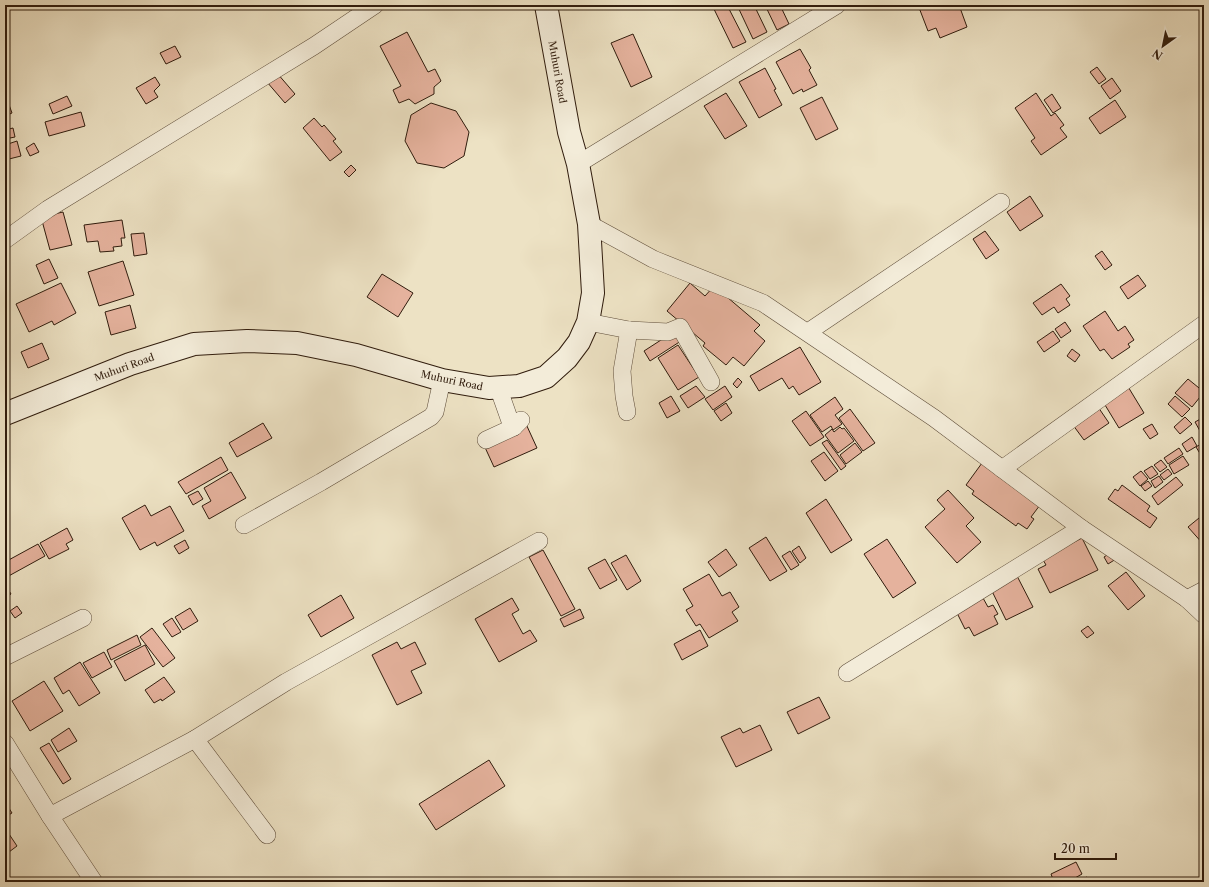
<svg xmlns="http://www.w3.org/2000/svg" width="1209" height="887" font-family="'Libre Caslon Text',serif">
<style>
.building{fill:#e5b29d;stroke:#301c0d}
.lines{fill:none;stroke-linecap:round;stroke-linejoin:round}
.street-casing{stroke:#5f4e3b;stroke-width:18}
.secondary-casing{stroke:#301c0d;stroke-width:24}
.street{stroke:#f3ecd9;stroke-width:17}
.secondary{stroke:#f3ecd9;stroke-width:22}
.labels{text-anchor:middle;stroke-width:3;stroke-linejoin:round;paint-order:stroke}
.street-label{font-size:10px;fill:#301c0d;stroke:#f3ecd9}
</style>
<rect width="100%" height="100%" fill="#ede2c4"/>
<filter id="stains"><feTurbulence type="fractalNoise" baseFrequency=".005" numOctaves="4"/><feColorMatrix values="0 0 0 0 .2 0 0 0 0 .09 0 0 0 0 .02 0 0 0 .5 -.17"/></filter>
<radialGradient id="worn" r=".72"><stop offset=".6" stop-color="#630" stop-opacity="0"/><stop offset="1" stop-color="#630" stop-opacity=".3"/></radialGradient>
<g class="building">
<polygon points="712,5 727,5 746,42 733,48"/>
<polygon points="737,5 754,5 767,32 753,39"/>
<polygon points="765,5 780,5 789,24 777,30"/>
<polygon points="918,5 959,5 967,27 940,38 936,28 928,31"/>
<polygon points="407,32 428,72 435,69 441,81 434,87 434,94 415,104 409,99 399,103 393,90 401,86 380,46"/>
<polygon points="633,34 652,77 631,87 611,43"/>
<polygon points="175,46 181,57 166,64 160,53"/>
<polygon points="800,49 811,68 809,70 817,85 803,92 802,89 793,94 776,62"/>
<polygon points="1097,67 1106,79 1099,84 1090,72"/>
<polygon points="765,68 776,89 774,90 782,105 759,118 739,82"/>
<polygon points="277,73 295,94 285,103 267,82"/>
<polygon points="155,77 160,85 154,91 158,97 146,104 136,88"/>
<polygon points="1112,78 1121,91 1110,99 1101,86"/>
<polygon points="726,93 747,126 725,139 704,106"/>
<polygon points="1036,93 1051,116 1055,113 1064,125 1060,128 1067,137 1041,155 1031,141 1035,138 1015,108"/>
<polygon points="1052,94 1061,108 1053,113 1044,100"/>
<polygon points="67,96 72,106 53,114 49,104"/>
<polygon points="822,97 838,129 816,140 800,108"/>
<polygon points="1115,100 1126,117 1100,134 1089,118"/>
<polygon points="8,102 12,113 5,116 5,103"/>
<polygon points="431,103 456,111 469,132 464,156 444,168 417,163 405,141 411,115"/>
<polygon points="81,112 85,126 49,136 45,122"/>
<polygon points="314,118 322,127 324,125 336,139 333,141 342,152 330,161 303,128"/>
<polygon points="13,128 15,137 5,139 5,130"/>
<polygon points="17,141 21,156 5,160 5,145"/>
<polygon points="34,143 39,152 30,156 26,148"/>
<polygon points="351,165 356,170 349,177 344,172"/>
<polygon points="1030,196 1043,216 1020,231 1007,212"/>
<polygon points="63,212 72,245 50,250 41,217"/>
<polygon points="122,220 125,238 121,238 122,246 113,247 114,251 100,252 98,241 87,242 84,225"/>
<polygon points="985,231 999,250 986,259 973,239"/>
<polygon points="144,233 147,254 134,256 131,234"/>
<polygon points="1102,251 1112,265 1105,270 1095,256"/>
<polygon points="49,259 58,278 44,284 36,265"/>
<polygon points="123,261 134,295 99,306 88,272"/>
<polygon points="382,274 413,293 398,317 367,297"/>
<polygon points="1138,275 1146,286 1128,299 1120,287"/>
<polygon points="61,283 76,313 54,325 52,321 29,332 16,304"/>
<polygon points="690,283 705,296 714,286 760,325 754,331 765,341 744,366 733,357 726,365 703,346 705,343 667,311"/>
<polygon points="1061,284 1070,296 1066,299 1070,305 1058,313 1054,307 1042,315 1033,303"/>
<polygon points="130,305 136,328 111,335 105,312"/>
<polygon points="1105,311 1118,331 1125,326 1134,340 1128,344 1130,347 1112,359 1104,349 1100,351 1083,326"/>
<polygon points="1065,322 1071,331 1061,338 1055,329"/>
<polygon points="678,329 684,339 650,361 644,351"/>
<polygon points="1053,331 1060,341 1044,352 1037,342"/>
<polygon points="42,343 49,359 28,368 21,352"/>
<polygon points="678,345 699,377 678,390 658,358"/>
<polygon points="800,347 821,382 799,395 793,386 789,389 782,378 759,391 750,376"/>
<polygon points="1072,349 1080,355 1075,362 1067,356"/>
<polygon points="738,378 742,382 737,388 733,384"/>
<polygon points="1188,379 1204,392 1192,407 1175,393"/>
<polygon points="1127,385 1144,413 1119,428 1102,400"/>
<polygon points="696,386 705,397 688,408 680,396"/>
<polygon points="725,386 732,397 713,410 705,399"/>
<polygon points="671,396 680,411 667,418 659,403"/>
<polygon points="1175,396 1190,409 1182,417 1168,404"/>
<polygon points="835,397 843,409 835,415 842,424 833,430 831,426 822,432 810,415"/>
<polygon points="726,403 732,413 721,421 714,411"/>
<polygon points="1096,404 1109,423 1084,440 1070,421"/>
<polygon points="850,409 875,443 863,451 839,418"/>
<polygon points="806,411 824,437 810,446 792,421"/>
<polygon points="1185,417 1192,424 1180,434 1174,427"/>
<polygon points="1204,417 1204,428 1200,431 1195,422"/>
<polygon points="263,423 272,438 237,457 229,443"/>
<polygon points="526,424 537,448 494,467 483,443"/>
<polygon points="1152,424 1158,434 1150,439 1143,429"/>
<polygon points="840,427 842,429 844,428 854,441 838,453 825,435 832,429 834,432"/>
<polygon points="1192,437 1197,446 1187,452 1182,444"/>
<polygon points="827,440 846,466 841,470 822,443"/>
<polygon points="1204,442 1204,460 1196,447"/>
<polygon points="855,443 862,452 846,464 840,455"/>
<polygon points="1179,448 1183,454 1168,464 1164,458"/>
<polygon points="824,452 838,471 825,481 811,461"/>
<polygon points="1183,456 1189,465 1174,474 1169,465"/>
<polygon points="221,457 228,470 186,494 178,482"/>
<polygon points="1161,460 1167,467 1160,472 1154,465"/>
<polygon points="982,463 1040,505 1031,517 1034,519 1027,529 1018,523 1016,526 972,494 974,491 966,485"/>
<polygon points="1152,466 1158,474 1150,479 1144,471"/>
<polygon points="1168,469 1172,474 1164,480 1160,475"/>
<polygon points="1141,471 1148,479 1140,486 1133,477"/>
<polygon points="231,472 246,498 209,519 202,506 211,501 204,488"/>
<polygon points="1159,476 1163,482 1155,488 1151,481"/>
<polygon points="1176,477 1183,485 1158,505 1152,496"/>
<polygon points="1148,481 1152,486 1145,491 1141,486"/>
<polygon points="1122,485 1150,506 1147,511 1157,518 1150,528 1108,499 1115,489 1118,491"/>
<polygon points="948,490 974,518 966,526 981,542 957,563 925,527 945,509 937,500"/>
<polygon points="198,491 203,499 193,505 188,496"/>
<polygon points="826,499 852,540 831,553 806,513"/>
<polygon points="145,505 151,516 170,506 184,531 157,546 155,542 140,550 122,518"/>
<polygon points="1199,518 1204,524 1204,545 1188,527"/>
<polygon points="67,528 73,540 66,544 69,549 49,559 40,543"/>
<polygon points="766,537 787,571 770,581 749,548"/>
<polygon points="1082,538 1098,570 1050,593 1038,569 1046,565 1042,558"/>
<polygon points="887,539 916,583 893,598 864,554"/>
<polygon points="185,540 189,548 179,554 174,546"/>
<polygon points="38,544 45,556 5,578 5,562"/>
<polygon points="5,545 9,552 5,555"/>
<polygon points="799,546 806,558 800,563 792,551"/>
<polygon points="726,549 737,565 719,577 708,562"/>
<polygon points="543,550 575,609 561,616 529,557"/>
<polygon points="790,551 799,565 791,570 782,556"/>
<polygon points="1112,552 1116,559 1108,564 1104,557"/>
<polygon points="626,555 641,581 627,590 611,563"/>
<polygon points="605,559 617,580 600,589 588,568"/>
<polygon points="1126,572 1145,596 1128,610 1108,586"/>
<polygon points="709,574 722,596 730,592 739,607 732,612 738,621 709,638 700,624 696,626 686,610 693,606 683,589"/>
<polygon points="1016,574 1033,607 1006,620 990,587"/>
<polygon points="5,584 11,594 5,598"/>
<polygon points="341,595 354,618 321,637 308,615"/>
<polygon points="512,598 519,610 512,614 523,634 530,630 537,641 499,662 475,619"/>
<polygon points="983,598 988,607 993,605 998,614 994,616 998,624 974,636 969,627 965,629 956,611"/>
<polygon points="17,606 22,613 15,618 10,611"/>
<polygon points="190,608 198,621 183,630 175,617"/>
<polygon points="580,609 584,618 564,627 560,619"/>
<polygon points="172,618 181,632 172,637 163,624"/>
<polygon points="1088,626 1094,633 1087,638 1081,631"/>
<polygon points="152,628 175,658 163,667 140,637"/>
<polygon points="700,630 708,646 682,660 674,644"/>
<polygon points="137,635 141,645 111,660 107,650"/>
<polygon points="397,642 401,649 415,642 426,664 411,671 422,693 397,705 372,655"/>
<polygon points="145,645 155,664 125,681 114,661"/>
<polygon points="104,652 112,667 92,678 83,663"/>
<polygon points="80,662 100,693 79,706 69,690 63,694 54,678"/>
<polygon points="164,677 175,692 162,701 161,699 154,703 145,690"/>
<polygon points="44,681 63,711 30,731 12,701"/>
<polygon points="819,697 830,718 798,734 787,712"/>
<polygon points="760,725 772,750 736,767 721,737 740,728 743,733"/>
<polygon points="69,728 77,741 58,752 51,740"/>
<polygon points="49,743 71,779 63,784 40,748"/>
<polygon points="489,760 505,786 436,830 419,804"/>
<polygon points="5,802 12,813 5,817"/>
<polygon points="5,828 17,846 5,855"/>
<polygon points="1076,862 1082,874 1075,878 1076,880 1071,882 1054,882 1051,874"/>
<polygon points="1087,877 1089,882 1076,882"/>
</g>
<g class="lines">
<g class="street-casing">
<g id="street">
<polyline points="578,164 837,5"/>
<polyline points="589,224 653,259 763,303 934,418 1081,528 1187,599 1204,615"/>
<polyline points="5,240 48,209 314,46 375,5"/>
<polyline points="588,322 629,330 668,332 680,327 711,382"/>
<polyline points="808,332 1001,202"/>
<polyline points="498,387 510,421 514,427 521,420"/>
<polyline points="627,412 624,396 622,371 629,330"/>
<polyline points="486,440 514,427"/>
<polyline points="1002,469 1204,324"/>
<polyline points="244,525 321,482 431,417 435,412 442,380"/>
<polyline points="1187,599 1204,590"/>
<polyline points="5,657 83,618"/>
<polyline points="847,673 1081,528"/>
<polyline points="195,739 267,835"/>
<polyline points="5,743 50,816 94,882"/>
<polyline points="50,816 195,739 286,682 539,541"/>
</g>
</g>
<g class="secondary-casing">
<polyline id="secondary" points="5,414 130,364 194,344 247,341 297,343 356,355 442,380 489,388 519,386 546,377 567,358 579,342 588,322 593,293 589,224 578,164 569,132 546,5"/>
</g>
<use href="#street" class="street"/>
<use href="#secondary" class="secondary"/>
</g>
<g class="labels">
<g class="street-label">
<text transform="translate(558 72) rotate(80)" y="4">Muhuri Road</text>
<text transform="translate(124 367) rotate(-20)" y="4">Muhuri Road</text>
<text transform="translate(452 380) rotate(12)" y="4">Muhuri Road</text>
</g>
</g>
<rect width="1209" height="887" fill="none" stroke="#ede2c4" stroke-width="20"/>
<rect x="6" y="6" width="1197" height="875" fill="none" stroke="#301c0d" stroke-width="2"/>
<rect x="10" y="10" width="1189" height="867" fill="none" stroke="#301c0d"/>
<g transform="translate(1163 46) rotate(213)" stroke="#f3ecd9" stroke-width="3" paint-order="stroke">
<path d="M0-3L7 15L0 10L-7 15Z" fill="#301c0d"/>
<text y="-6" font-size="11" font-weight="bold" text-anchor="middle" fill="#301c0d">N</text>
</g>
<path d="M1055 853v6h61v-6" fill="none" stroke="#301c0d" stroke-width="2"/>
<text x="1061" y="853" font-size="12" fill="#301c0d" stroke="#f3ecd9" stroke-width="3" paint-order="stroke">20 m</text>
<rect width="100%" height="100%" filter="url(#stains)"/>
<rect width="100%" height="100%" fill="url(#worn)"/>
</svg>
